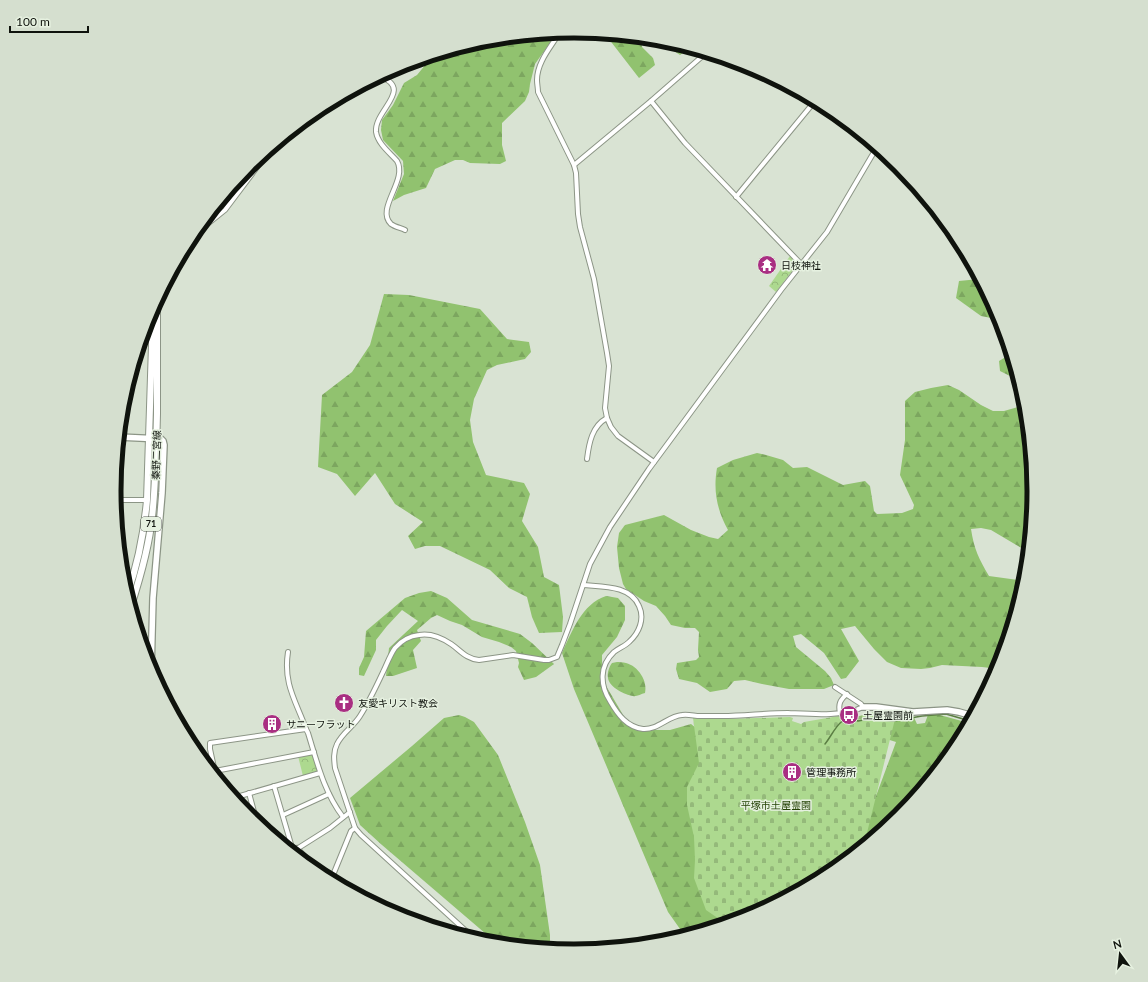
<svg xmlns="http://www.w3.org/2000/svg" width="1148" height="982" font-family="Lato,'Noto Sans JP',sans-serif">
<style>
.forest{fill:url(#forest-firs)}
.cemetery{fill:url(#cemetery-stones)}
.park{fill:url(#park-crowns)}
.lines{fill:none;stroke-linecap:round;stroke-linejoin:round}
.stream{stroke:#5b7e43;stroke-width:1.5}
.street-casing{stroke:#8c9586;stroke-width:6}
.secondary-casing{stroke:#8c9586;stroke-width:8}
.primary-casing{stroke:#8c9586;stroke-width:8}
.street{stroke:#fff;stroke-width:4}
.secondary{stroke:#fff;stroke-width:5.5}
.primary{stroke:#fff;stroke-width:6}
.labels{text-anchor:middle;stroke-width:3;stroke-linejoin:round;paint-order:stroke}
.shield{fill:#e6f1e0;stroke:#50564c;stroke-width:1}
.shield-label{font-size:9px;font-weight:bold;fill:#0f130d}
.poi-label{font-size:10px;fill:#0f130d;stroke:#e6f1e0;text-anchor:start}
.street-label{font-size:10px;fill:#0f130d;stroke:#e6f1e0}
.park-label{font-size:10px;fill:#254407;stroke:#e6f1e0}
.rim{fill:none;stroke:#0f130d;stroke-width:5}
</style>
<defs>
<pattern id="forest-firs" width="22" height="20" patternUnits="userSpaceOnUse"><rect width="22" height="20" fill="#91c26f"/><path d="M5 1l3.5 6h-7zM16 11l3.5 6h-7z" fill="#7ca65f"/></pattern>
<pattern id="cemetery-stones" width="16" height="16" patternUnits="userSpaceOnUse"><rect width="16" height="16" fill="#add98f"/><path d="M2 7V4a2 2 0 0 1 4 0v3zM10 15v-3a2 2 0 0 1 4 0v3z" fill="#94b97a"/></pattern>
<pattern id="park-crowns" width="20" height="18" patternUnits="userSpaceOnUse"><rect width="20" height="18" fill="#add98f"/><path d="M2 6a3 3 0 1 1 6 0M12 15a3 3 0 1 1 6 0" fill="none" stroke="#94b97a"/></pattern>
</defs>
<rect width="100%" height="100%" fill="#d9e3d3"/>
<g class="forest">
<polygon points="557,33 535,64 530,84 529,92 525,101 502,123 502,145 506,161 500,164 470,163 463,160 455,160 435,169 426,188 404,195 393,201 404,174 403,161 383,140 381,130 382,120 393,105 404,83 417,75 426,64 434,62 432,56 484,40"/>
<polygon points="605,34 645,38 641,41 642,47 653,58 655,65 639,78"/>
<polygon points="656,39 664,40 690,48 680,55"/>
<polygon points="979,279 999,315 1001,320 981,316 956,298 959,281"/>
<polygon points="384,294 409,295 480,309 507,339 529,342 531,352 525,359 497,365 487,370 474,399 470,420 473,442 486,475 524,483 530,494 522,521 538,547 544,577 559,585 563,617 562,632 539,633 532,617 527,597 509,588 490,570 440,546 425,546 415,549 408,536 423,522 395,504 375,473 355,496 337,474 318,467 322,395 352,372 370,345"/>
<polygon points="1009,355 1012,358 1021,386 1012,377 1000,371 999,361"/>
<path d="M948,385l11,5 22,15 12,6h11l17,-5 1,-14 3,9 8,84 -5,5 5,12 -5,48 -5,-1 -32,-19 -10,-2 -10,1c3,20 8,30 18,47l36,5 -27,88 -16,-2 -40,-2 -12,3 -9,1 -20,-1 -14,-6 -13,-13 -19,-23 -14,3 18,32 -13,17 -5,1 -17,-26 -23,-19 -8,2 3,11 29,24 6,7 3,7 -10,4h-35l-27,-5 -17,-4 -11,1 -7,8 -17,3 -13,-9 -18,-4 -3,-10 1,-6 19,-3 3,-3 -1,-7 1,-18 -4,-4h-10l-14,-3 -6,-9 -9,-10 -12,-5 -18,-12 -3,-5 -4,-16 -2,-21 2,-14 6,-8 39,-10 27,15 18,7 9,2 10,-9c-11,-20 -15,-39 -11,-62l16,-8 24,-7 9,2 17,5 10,8 14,-1 36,18 22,-4 5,5 4,25 3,3 25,-1 11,-4 1,-4 -14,-30 5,-35v-39l10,-9 16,-4z"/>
<polygon points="431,591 447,598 472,620 520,634 532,643 554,664 536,677 524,680 518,667 519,663 516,651 511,647 499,642 482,637 462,625 450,621 437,615 431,618 417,630 421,641 413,650 417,668 393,676 386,676 389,648 418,621 402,610 387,626 376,640 376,650 364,676 359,675 359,668 364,657 366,631 405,598 419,593"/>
<path d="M606,596l12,2 7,8v14l-8,17 -15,18v24l27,46 21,5h20l21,-6 5,4 45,191 -56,17 -17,-24 -94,-223 -12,-36c10,-22 20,-49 44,-57z"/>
<path d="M617,662c2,0 6,0 9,1 12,3 22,18 19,30 -4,1 -9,4 -12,3 -8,-1 -24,-9 -25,-18 -1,-5 1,-11 4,-15z"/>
<polygon points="911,711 917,724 925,723 929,712 969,723 956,747 899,816 829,874 876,796 896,742 877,736 824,725 875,712"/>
<polygon points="459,715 465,717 474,722 498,755 525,822 540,865 550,935 550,949 487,942 486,934 382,845 360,825 350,798 412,746 444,718"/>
</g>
<polygon class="cemetery" points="876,712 896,715 864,845 829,874 750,916 725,923 706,910 694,878 695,860 694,837 687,805 687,787 699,763 693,718 728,719 790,717 793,718 792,721 801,724 804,722 850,714 857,717 873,714"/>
<g class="park">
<polygon points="790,256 796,261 796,266 776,292 769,286"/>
<polygon points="311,754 313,755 318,769 316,772 303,776 298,756"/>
</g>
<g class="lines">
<path class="stream" d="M825,744c9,-11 16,-33 33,-23l11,-2 25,2 28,-5 24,-2 24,7"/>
<g class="street-casing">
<g id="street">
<path d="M560,32c-9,15 -23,30 -23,48 0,4 1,8 1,12l36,73 2,8 2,41 2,13 14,52 13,74 2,13 -4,42 2,10 4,9 7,9 36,26"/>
<path d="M379,76c36,13 -5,34 -3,56 2,12 14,21 21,29 11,19 -22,48 -6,63 4,3 10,4 14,6"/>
<polyline points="651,101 685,143 801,264"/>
<polyline points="574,165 651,101 706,53"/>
<polyline points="736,197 815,101"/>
<polyline points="190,238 225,210 273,146"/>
<path d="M587,459c2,-16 5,-33 20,-41"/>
<polyline points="115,500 147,500"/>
<path d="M583,585c19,2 47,0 56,21 6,13 0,27 -10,36 -4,4 -10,6 -15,10 -15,14 -14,33 -4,49 8,14 17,26 33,28 15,1 25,-13 39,-14 6,-1 13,1 18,1 7,0 15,0 22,0 22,0 44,-3 66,-3 22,1 56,4 75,-6l-2,-3 -26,-17"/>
<path d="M288,652c-5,32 8,49 18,77l2,4c9,29 16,59 35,84"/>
<path d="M840,713c-2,-9 0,-13 7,-19"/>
<polyline points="215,771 314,752"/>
<polyline points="216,777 210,749 210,743 306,729"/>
<polyline points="274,786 293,851"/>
<polyline points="249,793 257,823"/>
<polyline points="233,798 320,773"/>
<polyline points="283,815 329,794"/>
<polyline points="297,848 322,875"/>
<polyline points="292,852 330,828 350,812"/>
<polyline points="331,880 351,831 355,828"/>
<path d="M471,938l-5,-7 -105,-96 -6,-7 -20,-60c-1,-8 -2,-16 2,-24 5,-11 17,-18 23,-28 9,-14 16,-29 23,-44 4,-8 7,-17 12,-24 6,-7 15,-12 24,-13 11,-2 23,3 32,9 9,6 15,15 28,16l34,-5 31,5h5l8,-3 5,-12 8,-21 20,-60 20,-37 39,-58 132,-179 46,-58 50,-85"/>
</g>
</g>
<g class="secondary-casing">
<g id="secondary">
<polyline points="119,437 161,439 163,441 164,445 162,493 153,598 151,671"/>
<polyline points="863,707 876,707 913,712 947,710 959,712 973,716"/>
</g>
</g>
<g class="primary-casing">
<g id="primary">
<path d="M127,595c11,-31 17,-62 20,-95l5,-155 -1,-34"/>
<path d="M131,606c9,-28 18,-58 21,-89 4,-34 4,-69 5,-103 0,-38 0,-76 0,-113"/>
</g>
</g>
<use href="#street" class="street"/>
<use href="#secondary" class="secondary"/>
<use href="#primary" class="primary"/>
</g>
<defs>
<g id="temple-disc" transform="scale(1)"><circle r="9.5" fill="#a92e82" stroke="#e6f1e0"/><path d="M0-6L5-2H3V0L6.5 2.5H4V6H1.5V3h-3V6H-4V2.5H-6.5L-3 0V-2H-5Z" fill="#fff"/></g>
<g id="church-disc" transform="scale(1)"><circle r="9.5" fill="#a92e82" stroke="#e6f1e0"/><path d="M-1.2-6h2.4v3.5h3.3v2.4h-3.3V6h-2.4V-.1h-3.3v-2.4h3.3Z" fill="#fff"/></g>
<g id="bus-disc" transform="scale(1)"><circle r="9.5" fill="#a92e82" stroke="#e6f1e0"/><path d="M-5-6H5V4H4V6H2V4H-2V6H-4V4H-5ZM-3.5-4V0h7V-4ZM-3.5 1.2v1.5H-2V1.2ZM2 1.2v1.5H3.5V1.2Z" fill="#fff"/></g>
<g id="building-disc" transform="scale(1)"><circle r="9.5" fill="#a92e82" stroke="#e6f1e0"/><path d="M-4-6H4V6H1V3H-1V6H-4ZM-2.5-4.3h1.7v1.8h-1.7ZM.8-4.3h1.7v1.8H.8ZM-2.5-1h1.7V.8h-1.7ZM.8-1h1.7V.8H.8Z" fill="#fff"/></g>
</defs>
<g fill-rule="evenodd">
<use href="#temple-disc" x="767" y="265"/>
<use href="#church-disc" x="344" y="703"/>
<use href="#bus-disc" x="849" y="715"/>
<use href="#building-disc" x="272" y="724"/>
<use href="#building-disc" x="792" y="772"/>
</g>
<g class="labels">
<rect class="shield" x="141" y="517" width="20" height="14" rx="3"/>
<g class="shield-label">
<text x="151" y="527">71</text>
</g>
<g class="poi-label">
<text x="781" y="269">日枝神社</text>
<text x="358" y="707">友愛キリスト教会</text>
<text x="863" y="719">土屋霊園前</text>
<text x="286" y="728">サニーフラット</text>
<text x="806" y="776">管理事務所</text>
</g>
<g class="street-label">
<text transform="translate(156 455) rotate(-88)" y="4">秦野二宮線</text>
</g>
<g class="park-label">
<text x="776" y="809">平塚市土屋霊園</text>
</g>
</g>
<path d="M0 0H1148V982H0ZM121 491a453 453 0 1 1 906 0a453 453 0 1 1-906 0Z" fill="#d5dfcf" fill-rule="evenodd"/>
<path class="rim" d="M121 491a453 453 0 1 1 906 0a453 453 0 1 1-906 0Z"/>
<g transform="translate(1120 954) rotate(345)" stroke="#e6f1e0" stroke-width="3" paint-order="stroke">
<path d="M0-3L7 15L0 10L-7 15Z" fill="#0f130d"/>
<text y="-6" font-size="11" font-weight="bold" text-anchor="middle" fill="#0f130d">N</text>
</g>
<path d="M10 26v6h78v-6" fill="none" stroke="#0f130d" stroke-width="2"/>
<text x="16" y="26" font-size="12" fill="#0f130d" stroke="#e6f1e0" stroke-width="3" paint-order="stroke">100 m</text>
</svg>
